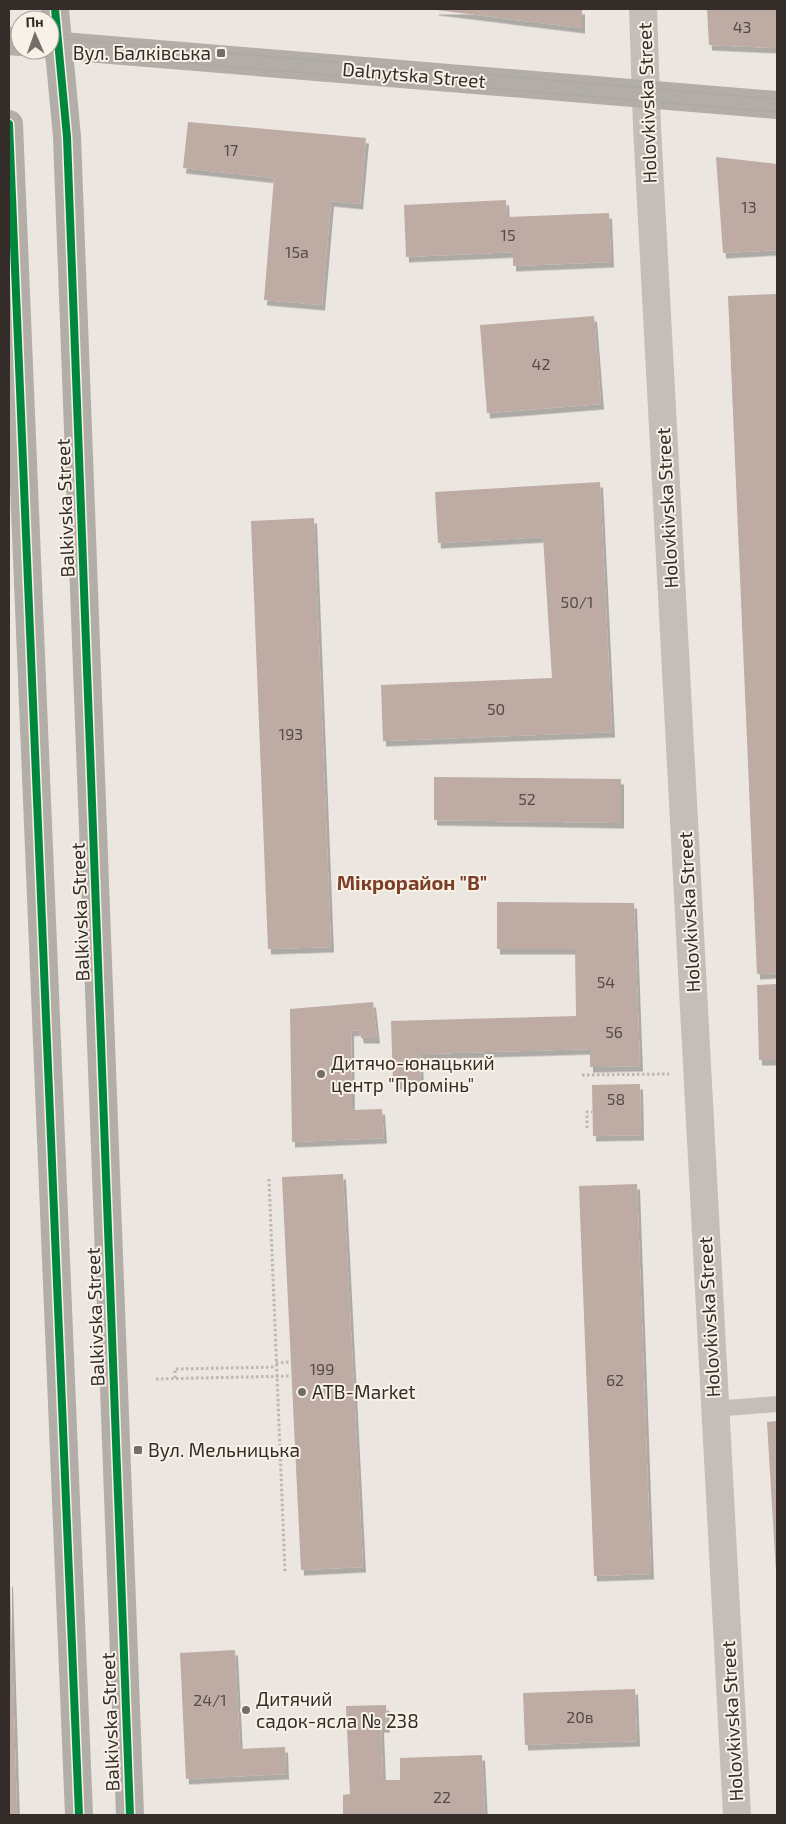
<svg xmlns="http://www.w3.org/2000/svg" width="786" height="1824" font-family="'Exo 2',sans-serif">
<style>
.building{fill:#beaba3;filter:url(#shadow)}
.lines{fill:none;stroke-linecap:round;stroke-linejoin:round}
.path{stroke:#bdb7b2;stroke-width:3;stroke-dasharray:2.5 2.5;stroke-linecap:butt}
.lane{stroke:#c4beb9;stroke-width:16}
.street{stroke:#c4beb9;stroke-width:28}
.primary{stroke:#b3ada8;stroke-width:28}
.tram{stroke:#aca7a3;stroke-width:1}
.cycleway-casing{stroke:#f8f1e7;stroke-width:11}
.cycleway{stroke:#00873e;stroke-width:8}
.poi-dot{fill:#746d68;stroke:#f8f1e7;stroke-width:2}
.labels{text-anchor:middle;stroke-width:4;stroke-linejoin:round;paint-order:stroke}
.number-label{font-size:16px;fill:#564c47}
.poi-label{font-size:19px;fill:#342c28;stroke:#f8f1e7;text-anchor:start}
.street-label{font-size:19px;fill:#342c28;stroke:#f8f1e7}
.neighbourhood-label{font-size:20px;font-weight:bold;fill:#7d3e27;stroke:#f8f1e7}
</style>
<defs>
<filter id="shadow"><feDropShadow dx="3" dy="5.5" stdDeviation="0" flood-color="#0004"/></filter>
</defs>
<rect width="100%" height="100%" fill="#ece6e0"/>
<g class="building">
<polygon points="436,9 582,9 582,28 436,10"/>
<polygon points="707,9 777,9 777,48 709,45"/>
<polygon points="188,122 366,138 360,204 331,201 322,305 264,300 274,178 183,168"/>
<polygon points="716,157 777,164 777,250 723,253"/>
<polygon points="506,200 507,217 609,213 611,262 513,266 513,252 406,257 404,205"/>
<polygon points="777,294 777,973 757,974 728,296"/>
<polygon points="594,316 601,404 487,413 480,325"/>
<polygon points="600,482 612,732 383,741 381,685 552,678 543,537 438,543 435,492"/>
<polygon points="314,518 331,947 268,949 251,521"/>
<polygon points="434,777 621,779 621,823 434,820"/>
<polygon points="497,902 634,903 640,1066 590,1067 590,1049 420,1054 421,1084 393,1084 391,1021 576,1016 575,949 497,949"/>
<polygon points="777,984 777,1060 759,1060 757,985"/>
<polygon points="373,1002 377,1038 361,1038 359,1030 351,1031 352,1110 382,1109 384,1138 292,1142 290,1009"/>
<polygon points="640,1084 641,1135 593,1136 592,1085"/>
<polygon points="343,1174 363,1567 301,1570 282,1177"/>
<polygon points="637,1184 651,1574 594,1576 579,1186"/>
<polygon points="777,1421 777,1572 776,1572 767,1422"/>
<polygon points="9,1581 10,1581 17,1815 9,1815"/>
<polygon points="235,1650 240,1749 285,1747 286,1774 186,1779 180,1653"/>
<polygon points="635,1689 637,1741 525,1745 523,1693"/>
<polygon points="386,1705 387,1727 381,1727 383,1780 400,1780 400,1758 482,1755 485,1815 343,1815 343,1795 350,1794 346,1706"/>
</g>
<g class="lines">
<g class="path">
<polyline points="582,1075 669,1074"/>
<polyline points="587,1128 587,1112 592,1112"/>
<polyline points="269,1179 285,1572"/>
<polyline points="276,1363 291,1362"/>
<polyline points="175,1378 175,1369 276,1367"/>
<polyline points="156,1379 291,1376"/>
</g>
<polyline class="lane" points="714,1409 777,1404"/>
<path class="street" d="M643,9l4,118c30,563 58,1126 90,1688"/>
<g class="primary">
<polyline points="55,9 67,137 130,1815"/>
<polyline points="9,41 20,42"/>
<polyline points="50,45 777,105"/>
<polyline points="9,124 79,1815"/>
</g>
<g class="tram">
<polyline points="9,35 20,36"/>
<polyline points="50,38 777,99"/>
<polyline points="9,49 20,49"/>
<polyline points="28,50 777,112"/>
</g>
<g class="cycleway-casing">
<g id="cycleway">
<polyline points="55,9 67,137 130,1815"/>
<polyline points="9,124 79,1815"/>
</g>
</g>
<use href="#cycleway" class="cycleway"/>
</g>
<g class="poi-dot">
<rect x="216" y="48" width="10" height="10" rx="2.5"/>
<circle cx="321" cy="1074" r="5"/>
<circle cx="302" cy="1392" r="5"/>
<rect x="133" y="1445" width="10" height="10" rx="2.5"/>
<circle cx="246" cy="1710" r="5"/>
</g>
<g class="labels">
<g class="number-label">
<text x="742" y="33">43</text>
<text x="231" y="156">17</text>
<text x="749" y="213">13</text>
<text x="508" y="241">15</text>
<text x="297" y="258">15а</text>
<text x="541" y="370">42</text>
<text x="577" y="608">50/1</text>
<text x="496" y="715">50</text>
<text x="291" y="740">193</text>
<text x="527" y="805">52</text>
<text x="606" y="988">54</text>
<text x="614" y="1038">56</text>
<text x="616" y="1105">58</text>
<text x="322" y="1375">199</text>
<text x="615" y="1386">62</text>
<text x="210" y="1706">24/1</text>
<text x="580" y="1723">20в</text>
<text x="442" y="1803">22</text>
</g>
<g class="poi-label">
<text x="211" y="60" text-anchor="end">Вул. Балківська</text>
<text x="331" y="1070">Дитячо-юнацький<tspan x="331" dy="22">центр "Промінь"</tspan></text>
<text x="312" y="1399">ATB-Market</text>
<text x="148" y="1457">Вул. Мельницька</text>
<text x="256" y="1706">Дитячий<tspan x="256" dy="22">садок-ясла № 238</tspan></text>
</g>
<g class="street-label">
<text transform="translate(414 75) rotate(5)" y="7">Dalnytska Street</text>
<text transform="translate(647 103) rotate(-92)" y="7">Holovkivska Street</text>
<text transform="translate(65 508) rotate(-92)" y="7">Balkivska Street</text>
<text transform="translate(667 508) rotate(-93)" y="7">Holovkivska Street</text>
<text transform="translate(80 912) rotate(-92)" y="7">Balkivska Street</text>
<text transform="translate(689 912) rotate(-93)" y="7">Holovkivska Street</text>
<text transform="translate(95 1317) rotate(-92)" y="7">Balkivska Street</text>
<text transform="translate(709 1317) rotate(-93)" y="7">Holovkivska Street</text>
<text transform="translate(732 1721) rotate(-93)" y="7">Holovkivska Street</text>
<text transform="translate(110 1722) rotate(-92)" y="7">Balkivska Street</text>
</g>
<g class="neighbourhood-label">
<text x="412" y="890">Мікрорайон "В"</text>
</g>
</g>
<rect width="786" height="1824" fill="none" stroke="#342c28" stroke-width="20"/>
<g transform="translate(35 35) rotate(358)"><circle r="24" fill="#f8f1e7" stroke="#aaa29b"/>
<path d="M0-4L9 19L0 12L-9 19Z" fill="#746d68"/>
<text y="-8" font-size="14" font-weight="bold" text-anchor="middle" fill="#342c28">Пн</text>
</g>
</svg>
